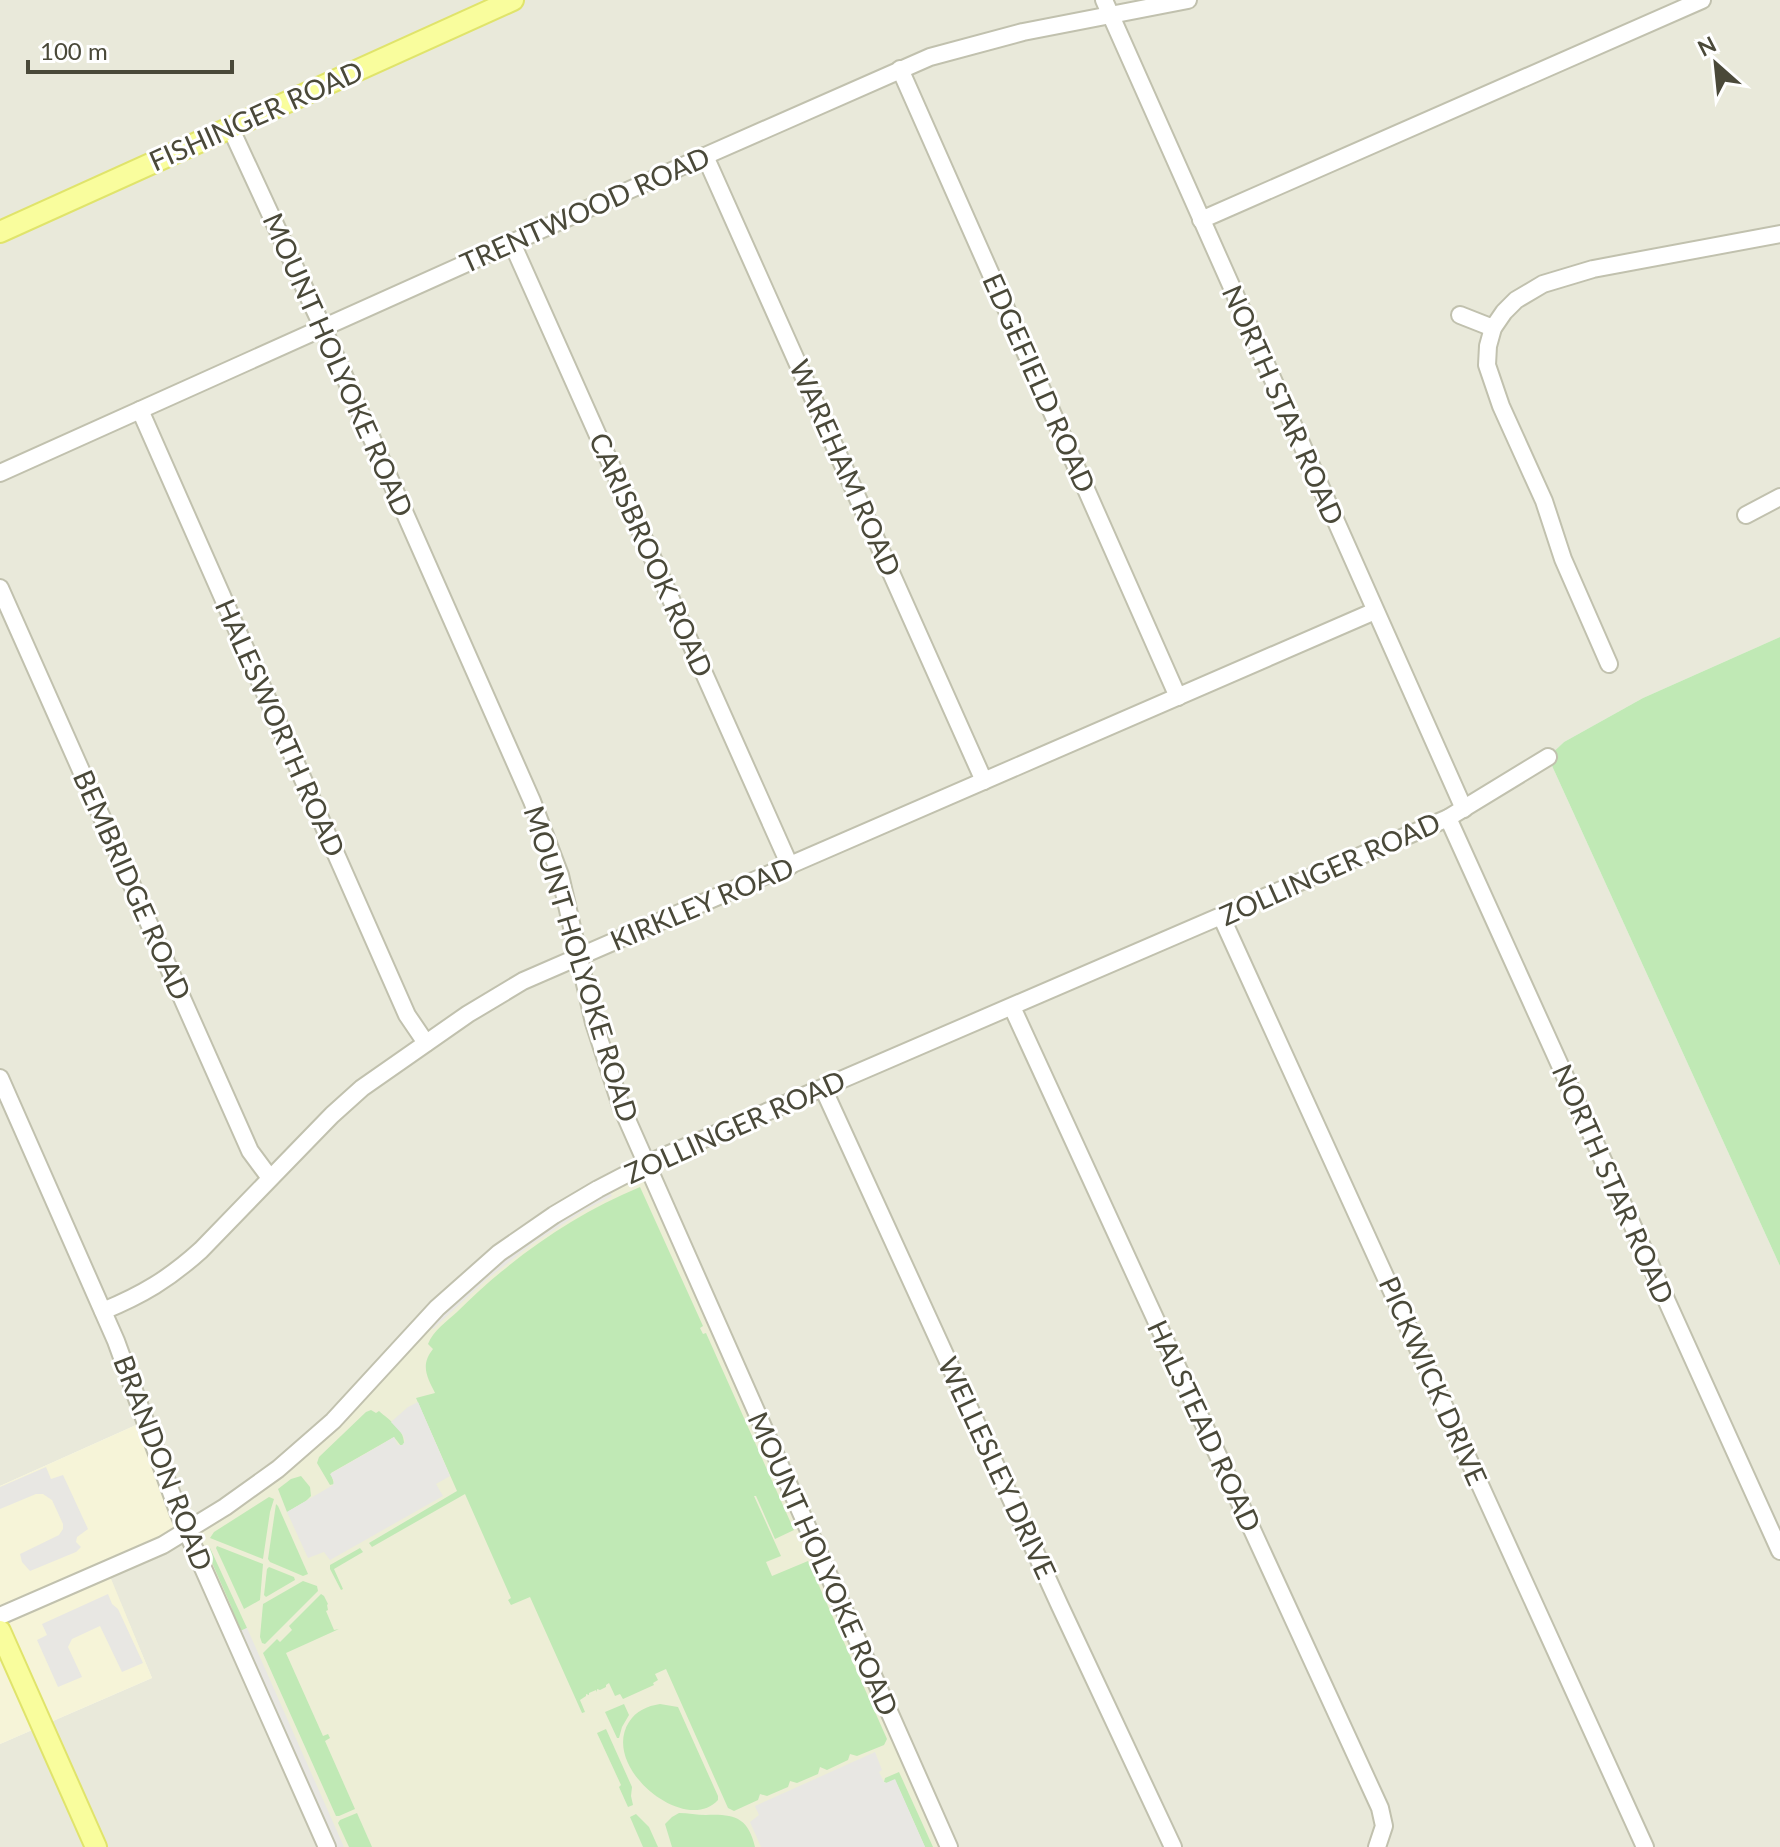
<svg xmlns="http://www.w3.org/2000/svg" width="1780" height="1847" font-family="Lato,sans-serif">
<style>
.residential{fill:#e9e9da}
.commercial{fill:#f6f4d8}
.education{fill:#edeed6}
.green{fill:#c0e9b5}
.parking{fill:#e8e7e3}
.lines{fill:none;stroke-linecap:round;stroke-linejoin:round}
.minor-casing{stroke:#c1c1ae;stroke-width:20}
.major-casing{stroke:#e0e46b;stroke-width:24}
.minor{stroke:#fff;stroke-width:16}
.major{stroke:#f9fd9d;stroke-width:20}
.labels{text-anchor:middle;stroke-width:6;stroke-linejoin:round;paint-order:stroke}
.street-label{font-size:28px;fill:#4a4939;stroke:#fff}
</style>
<rect width="100%" height="100%" fill="#f5f6ec"/>
<polygon class="residential" points="0,0 1780,0 1780,637 1643,698 1564,742 1548,757 1780,1266 1780,1847 0,1847 0,1744 152,1678 106,1569 145,1421 0,1486"/>
<polygon class="commercial" points="145,1421 187,1531 107,1569 152,1678 0,1744 0,1486"/>
<polygon class="education" points="646,1164 949,1847 327,1847 187,1531 278,1469 437,1308"/>
<g class="green">
<polygon points="1780,637 1780,1266 1548,757 1564,742 1643,698"/>
<path d="M640,1187l63,139 -3,2 3,6 3,-1 88,197 -19,9 -19,-43h-2l27,60 -15,6 6,14 36,-15 79,178 -3,6 -27,11 -7,-2 -2,6 -21,10 -7,-3 -2,7 -21,9 -7,-2 -2,6 -21,9 -7,-2 -2,6 -24,11 -6,-3 -62,-139 -11,5 3,6 -5,3 1,2 -31,14 -3,-5 -5,2 -6,-13 -3,2v2l-6,3 -3,-1v3l-1,-2 -7,3v2l-3,-1v2l-6,4 5,12 -3,1 -52,-116 -19,8 -3,-5 3,-2 -46,-104 -93,53 -3,-4 88,-52 -41,-93 19,-5c-8,-16 -15,-28 -2,-44l-5,-5c5,-13 19,-23 29,-32 52,-52 115,-97 183,-125z"/>
<path d="M371,1410l5,3 3,-2c10,9 25,18 25,32l-3,3 -7,-9 -63,36 3,11 -4,1 -13,-22 2,-6 47,-45z"/>
<polygon points="301,1476 310,1487 311,1496 306,1501 287,1512 278,1489 291,1479"/>
<polygon points="269,1497 274,1499 270,1512 263,1559 210,1538 214,1532"/>
<polygon points="276,1504 278,1506 308,1574 303,1576 270,1562 268,1559"/>
<polygon points="217,1546 263,1564 260,1600 244,1609 216,1548"/>
<polygon points="210,1548 247,1628 239,1632 237,1630 231,1606 206,1549"/>
<polygon points="360,1548 363,1552 334,1569 343,1589 341,1590 330,1569 330,1565"/>
<polygon points="269,1567 294,1577 295,1580 266,1597 264,1595 267,1569"/>
<polygon points="303,1581 317,1586 318,1591 265,1644 262,1643 260,1637 263,1604"/>
<polygon points="321,1594 324,1596 328,1604 327,1605 328,1610 326,1611 334,1630 339,1629 286,1653 323,1736 328,1734 330,1738 325,1741 355,1809 339,1816 336,1816 263,1653 277,1639 280,1642 292,1630 289,1626"/>
<polygon points="624,1704 629,1715 622,1727 619,1738 617,1738 605,1712"/>
<path d="M660,1704l18,3 40,89v4c-33,36 -118,-33 -89,-78 7,-11 18,-16 31,-18z"/>
<polygon points="606,1729 632,1787 631,1796 633,1805 628,1807 619,1787 621,1785 597,1733"/>
<polygon points="899,1772 933,1847 925,1847 895,1780 887,1783 884,1782 885,1778"/>
<polygon points="357,1813 372,1847 349,1847 338,1823 340,1820"/>
<path d="M679,1813c9,0 18,2 27,2 28,-1 42,2 49,32h-83l-7,-23 7,-7z"/>
<polygon points="636,1814 649,1827 658,1847 643,1847 630,1817"/>
</g>
<g class="parking">
<polygon points="606,1185 612,1196 585,1210 532,1244 486,1280 433,1329 424,1321 437,1308"/>
<polygon points="418,1402 450,1476 436,1484 443,1496 330,1560 324,1552 308,1558 287,1512 333,1485 334,1481 330,1474 379,1446 394,1437 398,1445 403,1445 405,1440 403,1435 391,1422 408,1407"/>
<polygon points="46,1467 51,1479 63,1475 88,1529 77,1537 76,1542 81,1547 76,1552 30,1571 22,1562 20,1554 59,1535 63,1529 63,1524 52,1500 43,1494 36,1494 0,1509 0,1487"/>
<polygon points="108,1594 112,1604 118,1609 143,1663 122,1672 100,1626 72,1639 68,1647 82,1677 58,1687 37,1640 47,1635 42,1624"/>
<polygon points="247,1628 344,1847 327,1847 233,1634"/>
<polygon points="875,1752 882,1770 879,1772 884,1782 886,1783 895,1779 925,1847 761,1847 750,1822 759,1815 755,1806"/>
</g>
<g class="lines">
<g class="minor-casing">
<g id="minor">
<polyline points="1104,0 1464,809"/>
<polyline points="900,69 1178,697"/>
<polyline points="230,127 323,328 532,801 560,875 594,1023 621,1106 949,1847"/>
<polyline points="705,156 984,781"/>
<polyline points="1201,220 1702,0"/>
<polyline points="512,243 790,866"/>
<polyline points="1460,315 1493,328"/>
<polyline points="140,410 407,1015 426,1043"/>
<polyline points="0,473 705,156 930,57 1023,32 1188,0"/>
<polyline points="1746,515 1780,497"/>
<polyline points="0,588 250,1151 270,1178"/>
<polyline points="1609,664 1563,559 1544,501 1501,406 1487,365 1488,346 1493,328 1504,312 1516,300 1543,284 1593,269 1780,234"/>
<polyline points="1448,818 1780,1551"/>
<polyline points="1221,916 1645,1847"/>
<polyline points="1012,1007 1380,1808 1384,1826 1377,1847"/>
<polyline points="0,1078 116,1341 179,1514 327,1847"/>
<polyline points="823,1088 1060,1606 1173,1847"/>
<path d="M103,1311c39,-16 66,-32 98,-61l131,-135 30,-27 106,-74 55,-33 852,-370"/>
<polyline points="0,1616 163,1545 225,1507 278,1469 333,1421 437,1308 499,1253 554,1215 598,1189 646,1164 1448,818 1548,757"/>
</g>
</g>
<g class="major-casing">
<g id="major">
<polyline points="0,232 513,0"/>
<polyline points="0,1631 96,1847"/>
</g>
</g>
<use href="#minor" class="minor"/>
<use href="#major" class="major"/>
</g>
<g class="labels">
<g class="street-label">
<text transform="translate(256 116) rotate(-24)" y="10">FISHINGER ROAD</text>
<text transform="translate(585 210) rotate(-24)" y="10">TRENTWOOD ROAD</text>
<text transform="translate(338 365) rotate(66)" y="10">MOUNT HOLYOKE ROAD</text>
<text transform="translate(1039 383) rotate(66)" y="10">EDGEFIELD ROAD</text>
<text transform="translate(1283 405) rotate(66)" y="10">NORTH STAR ROAD</text>
<text transform="translate(845 468) rotate(66)" y="10">WAREHAM ROAD</text>
<text transform="translate(651 555) rotate(66)" y="10">CARISBROOK ROAD</text>
<text transform="translate(280 728) rotate(66)" y="10">HALESWORTH ROAD</text>
<text transform="translate(1330 869) rotate(-24)" y="10">ZOLLINGER ROAD</text>
<text transform="translate(132 885) rotate(66)" y="10">BEMBRIDGE ROAD</text>
<text transform="translate(702 904) rotate(-23)" y="10">KIRKLEY ROAD</text>
<text transform="translate(581 964) rotate(73)" y="10">MOUNT HOLYOKE ROAD</text>
<text transform="translate(735 1127) rotate(-24)" y="10">ZOLLINGER ROAD</text>
<text transform="translate(1613 1184) rotate(66)" y="10">NORTH STAR ROAD</text>
<text transform="translate(1433 1381) rotate(66)" y="10">PICKWICK DRIVE</text>
<text transform="translate(1204 1426) rotate(65)" y="10">HALSTEAD ROAD</text>
<text transform="translate(163 1463) rotate(69)" y="10">BRANDON ROAD</text>
<text transform="translate(997 1468) rotate(65)" y="10">WELLESLEY DRIVE</text>
<text transform="translate(823 1564) rotate(66)" y="10">MOUNT HOLYOKE ROAD</text>
</g>
</g>
<g transform="translate(1716 64) rotate(333)" stroke="#ffffff" stroke-width="6" paint-order="stroke">
<path d="M0-6L14 30L0 20L-14 30Z" fill="#4a4939"/>
<text y="-12" font-size="22" font-weight="bold" text-anchor="middle" fill="#4a4939">N</text>
</g>
<path d="M28 60v12h204v-12" fill="none" stroke="#4a4939" stroke-width="4"/>
<text x="40" y="60" font-size="24" fill="#4a4939" stroke="#ffffff" stroke-width="6" paint-order="stroke">100 m</text>
</svg>
